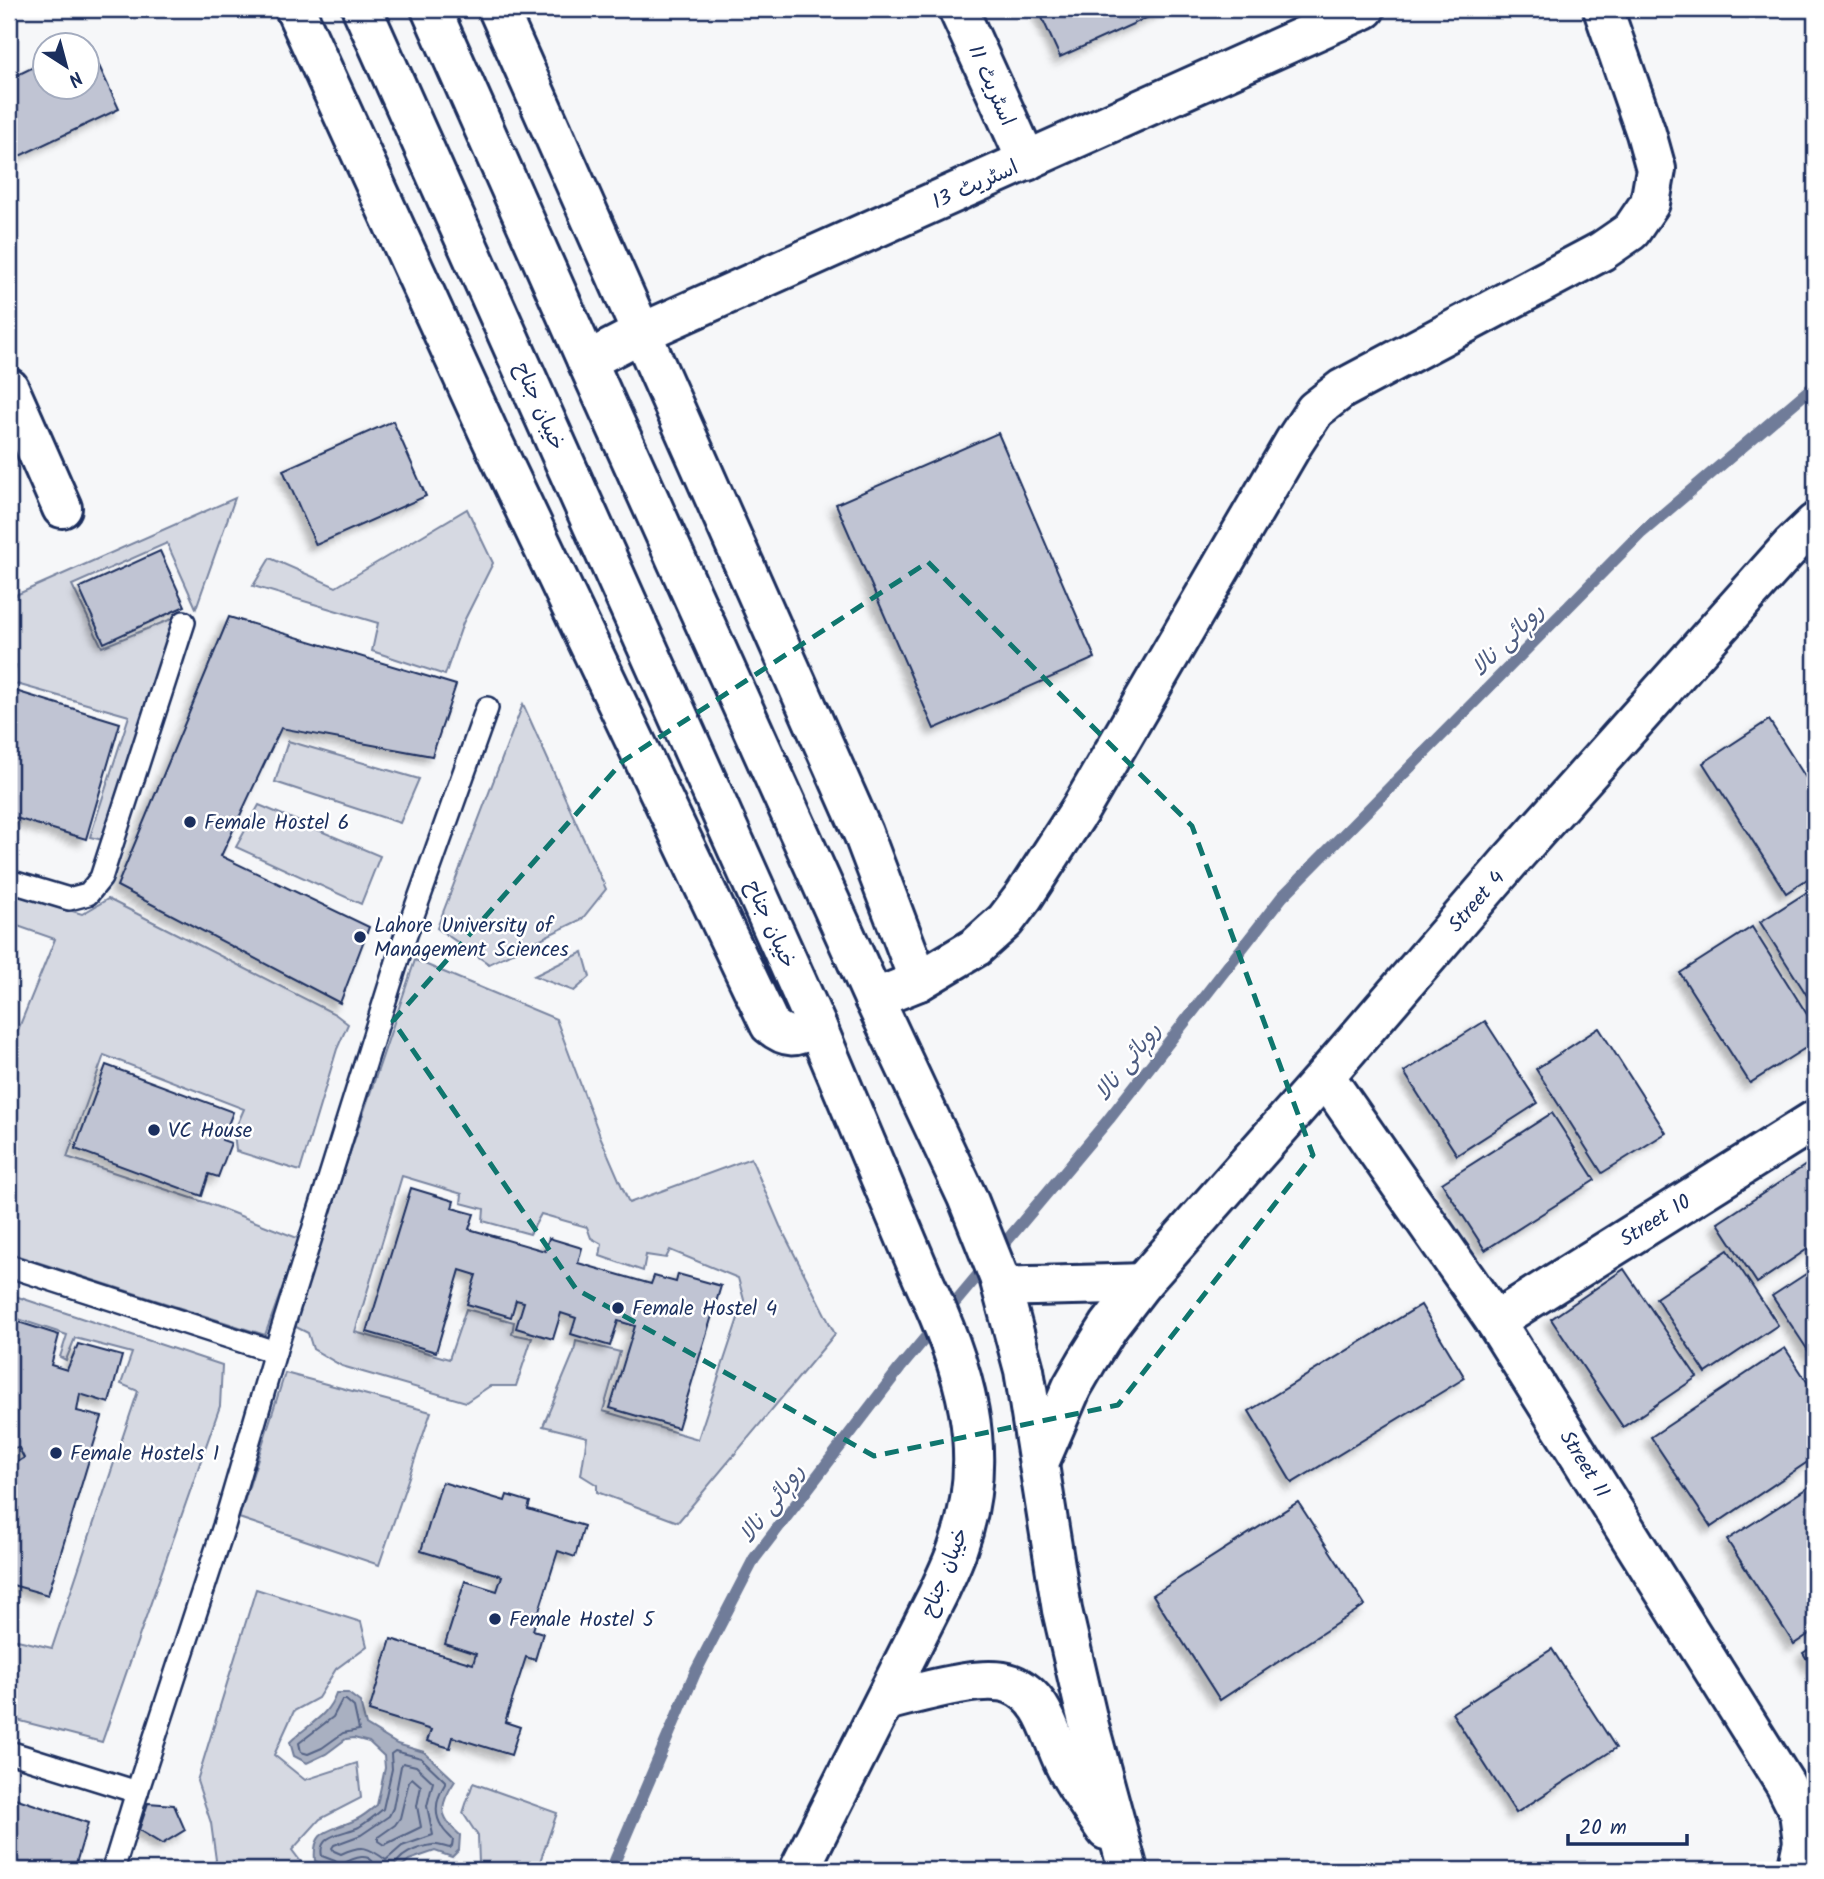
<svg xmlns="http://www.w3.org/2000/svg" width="1824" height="1879" font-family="Kalam,'Playpen Sans Arabic',sans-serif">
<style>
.green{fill:#d6d9e2;stroke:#7884a0;stroke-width:2}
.water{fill:#a9b0c1;stroke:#707c99;stroke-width:2}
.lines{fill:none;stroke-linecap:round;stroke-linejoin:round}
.shore{stroke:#546386;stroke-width:2}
.stream{stroke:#707c99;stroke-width:12}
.building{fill:#c0c4d3;stroke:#1b2f5e;stroke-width:2;filter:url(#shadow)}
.service-casing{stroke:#1b2f5e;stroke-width:26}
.minor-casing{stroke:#1b2f5e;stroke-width:44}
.secondary-casing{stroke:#1b2f5e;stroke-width:44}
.service{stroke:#fff;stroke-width:21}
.minor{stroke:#fff;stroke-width:38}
.secondary{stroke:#fff;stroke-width:38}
.marked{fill:none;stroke:#0f766e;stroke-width:5;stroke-dasharray:14 9;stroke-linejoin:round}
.poi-dot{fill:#1b2f5e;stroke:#fff;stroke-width:2.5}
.labels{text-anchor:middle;stroke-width:5;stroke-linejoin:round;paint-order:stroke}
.street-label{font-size:21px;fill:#1b2f5e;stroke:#fff}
.poi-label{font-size:21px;fill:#1b2f5e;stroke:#fff;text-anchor:start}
.water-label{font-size:23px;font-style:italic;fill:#4d5c81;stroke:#fff}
</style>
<defs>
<filter id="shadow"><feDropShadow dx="-6" dy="6" stdDeviation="3.5" flood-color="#0004"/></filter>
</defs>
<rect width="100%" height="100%" fill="#f6f7f9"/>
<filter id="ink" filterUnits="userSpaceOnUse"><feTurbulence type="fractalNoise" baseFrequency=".0143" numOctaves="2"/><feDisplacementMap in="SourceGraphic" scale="14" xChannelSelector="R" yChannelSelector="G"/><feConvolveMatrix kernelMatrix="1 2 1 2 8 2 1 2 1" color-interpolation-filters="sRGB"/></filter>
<g filter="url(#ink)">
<g class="green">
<polygon points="235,498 196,608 167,543 72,585 102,647 179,616 107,841 90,837 129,716 13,683 16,665 9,662 9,598"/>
<polygon points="467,509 493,563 463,623 445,675 372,651 378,623 253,586 270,558 336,587"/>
<polygon points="523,704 606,889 582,919 489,964 437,928"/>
<polygon points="288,741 419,779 400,823 275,782"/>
<polygon points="259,805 380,856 361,904 236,847"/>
<polygon points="9,892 82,914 108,899 335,1014 348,1024 337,1049 300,1171 236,1151 234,1132 244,1109 104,1055 67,1157 207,1203 300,1239 265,1335 9,1253 9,1052 55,939 9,923"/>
<polygon points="583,952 590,977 574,991 534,976"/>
<polygon points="415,960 556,1019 600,1136 629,1203 751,1158 780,1226 835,1334 678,1522 597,1492 597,1485 581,1475 587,1437 543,1426 574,1352 576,1341 620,1352 603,1411 698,1439 744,1300 738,1278 670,1250 666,1258 646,1255 643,1271 600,1256 602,1244 591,1238 587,1227 541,1214 530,1234 483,1221 484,1209 461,1203 462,1194 402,1176 355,1332 449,1359 466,1309 514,1322 512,1334 532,1338 516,1386 490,1386 466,1402 342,1366 313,1349 308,1333 292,1325"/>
<polygon points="9,1294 222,1365 220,1406 102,1742 9,1718 9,1638 52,1648 138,1391 121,1384 132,1353 75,1338 66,1360 60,1357 67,1335 9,1316"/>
<polygon points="285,1373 431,1412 379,1565 239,1518"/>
<polygon points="256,1589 361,1622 367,1646 336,1669 318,1698 294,1711 274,1755 305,1780 357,1763 361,1798 320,1819 292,1850 307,1870 210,1870 216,1860 211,1823 197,1781"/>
<polygon points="473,1783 557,1813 537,1870 442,1870 479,1863 478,1836 463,1813"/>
</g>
<path class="water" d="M336,1693h12l12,9 6,23 31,19 27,8 31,29c-16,24 -17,35 5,54l-1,15 -7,7 -17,-6 -26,9 -11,10h-28l-2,-5 -10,-1 -16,6 -27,-9c-3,-32 14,-29 38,-40 9,-3 17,-11 24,-16l8,-37 -1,-12 -15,-14 -15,-4 -8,1 -20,15 -19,9 -13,-7 -4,-14c18,-18 37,-24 46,-49z"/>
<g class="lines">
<g class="shore">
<polygon points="342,1700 346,1700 354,1707 359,1730 343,1733 322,1748 308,1754 301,1752 299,1743 333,1717"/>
<path d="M403,1763l13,3 17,16 -6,24 6,29 -31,11 -16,14c-18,-13 -23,-16 -45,-6l-7,-3 -2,-3 2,-3 27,-10 28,-19 4,-8 8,-42z"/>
<polygon points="412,1778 421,1786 417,1806 421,1827 384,1845 378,1841 378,1837 395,1825 400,1818 409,1781"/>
<path d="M376,1870c-4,-21 -23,-12 -35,-5l-6,-4 -13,-5c-5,-22 22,-22 37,-29 8,-5 17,-12 24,-18l9,-40 -1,-15 4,-3 26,7 24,23v3c-8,13 -12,29 -3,43 2,5 8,9 11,13l-1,6 -2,2c-6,-1 -12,-4 -18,-3 -14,2 -36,10 -38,25"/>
</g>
<polyline class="stream" points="611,1870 695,1673 754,1559 900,1368 1109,1119 1282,897 1640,534 1815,385"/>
</g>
<g class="building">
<polygon points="1038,9 1166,9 1060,57"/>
<polygon points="88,42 119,109 9,161 9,79 46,61 46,88 88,88 88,46 80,46"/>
<polygon points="393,421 426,496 316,545 283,470"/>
<polygon points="998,433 1095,658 934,729 836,504"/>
<polygon points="160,551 185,606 104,643 79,588"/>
<polygon points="229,617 456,685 432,756 281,728 221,856 369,927 340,1003 117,886"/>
<polygon points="9,689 120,723 86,839 9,816"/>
<polygon points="1769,720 1815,792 1815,874 1786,893 1703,763"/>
<polygon points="1815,887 1815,1008 1760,922"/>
<polygon points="1752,927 1815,1027 1815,1042 1750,1083 1680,973"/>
<polygon points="1485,1021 1538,1103 1457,1155 1404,1072"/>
<polygon points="1599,1028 1666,1133 1602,1173 1536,1069"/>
<polygon points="106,1065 233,1112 222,1140 231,1143 226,1156 218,1177 209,1174 202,1196 75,1149"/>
<polygon points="1552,1113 1595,1180 1485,1250 1442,1183"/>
<polygon points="1815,1159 1815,1244 1757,1283 1718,1223"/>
<polygon points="411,1188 454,1201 452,1208 474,1214 469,1229 545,1251 549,1238 582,1248 578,1263 651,1284 654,1276 676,1282 678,1274 721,1286 678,1428 610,1408 635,1326 618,1321 610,1346 571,1334 576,1318 561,1313 553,1339 516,1328 524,1302 516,1300 511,1317 467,1304 476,1275 460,1270 436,1352 367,1332"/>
<polygon points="1728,1250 1778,1325 1706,1373 1656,1298"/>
<polygon points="1815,1268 1815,1361 1772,1296"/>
<polygon points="1624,1269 1697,1377 1623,1427 1551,1319"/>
<polygon points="1421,1305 1465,1378 1292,1483 1249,1411"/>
<polygon points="9,1319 59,1335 51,1365 67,1370 78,1344 122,1356 109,1403 80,1394 77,1411 102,1417 48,1595 9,1584 9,1467 24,1458 19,1448 9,1447"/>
<polygon points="1785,1348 1815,1394 1815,1457 1711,1527 1651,1437"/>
<polygon points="442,1482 505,1501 507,1495 530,1502 528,1509 584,1526 575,1557 558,1551 533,1630 543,1633 535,1660 526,1657 505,1722 520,1727 511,1755 453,1737 450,1748 427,1741 431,1730 369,1711 391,1639 473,1664 476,1654 445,1644 465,1581 497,1591 502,1576 421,1551"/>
<polygon points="1815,1483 1815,1630 1794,1644 1727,1540"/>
<polygon points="1298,1502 1365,1605 1220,1700 1153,1595"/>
<polygon points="1815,1645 1815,1672 1803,1653"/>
<polygon points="1552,1649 1616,1748 1516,1813 1452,1713"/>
<polygon points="9,1796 88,1823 74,1870 9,1870"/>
<polygon points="148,1803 174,1805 185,1830 162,1844 139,1830"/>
</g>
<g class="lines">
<g class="service-casing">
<g id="service">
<polyline points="9,881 69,899 88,894 101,878 184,622"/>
<polyline points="9,1266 275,1352"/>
<polyline points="9,1752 137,1792"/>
<polyline points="113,1870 137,1792 224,1526 275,1352 402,946 487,708"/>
</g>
</g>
<g class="minor-casing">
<g id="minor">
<path d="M295,9l197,431 278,585c19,16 26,11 47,2"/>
<polyline points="498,9 863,833 919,981"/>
<polyline points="958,9 1027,161"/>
<polyline points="587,361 641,333 1365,9"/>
<polyline points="9,388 62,508"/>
<polyline points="874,999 919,981 976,947 1005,921 1024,896 1081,808 1294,442 1315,410 1342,389 1602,251 1631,231 1650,203 1656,169 1646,133 1603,9"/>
<polyline points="1325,1076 1495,1321 1785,1784 1799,1812 1803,1842 1797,1870"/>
<path d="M1002,1287c47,-2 93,-2 140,-4"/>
<polyline points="1495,1321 1815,1120"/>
<polyline points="1039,1463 1072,1387 1087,1361 1109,1326 1142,1283 1325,1076 1510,861 1791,546 1815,523"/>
</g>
</g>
<g class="secondary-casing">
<g id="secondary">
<path d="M362,9l455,1018 105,250c42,90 71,175 35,273 -5,15 -13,30 -19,44l-139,276"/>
<polyline points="431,9 587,361 874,999 967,1197 999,1277 1024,1370 1062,1610 1089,1726 1128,1870"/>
<path d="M885,1701c31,-7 97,-28 126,-17 37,14 40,58 57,87 11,20 25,40 38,59"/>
</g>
</g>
<use href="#service" class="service"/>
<use href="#minor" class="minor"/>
<use href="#secondary" class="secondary"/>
</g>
</g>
<path class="marked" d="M928,562l264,264 121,329 -195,250 -244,51 -298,-167 -183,-268 230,-260z"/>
<g class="poi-dot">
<circle cx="190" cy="822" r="7"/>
<circle cx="360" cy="937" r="7"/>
<circle cx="154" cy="1130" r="7"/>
<circle cx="618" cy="1308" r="7"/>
<circle cx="56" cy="1453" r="7"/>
<circle cx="495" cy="1619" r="7"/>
</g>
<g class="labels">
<g class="street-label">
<text transform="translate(992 85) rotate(66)" y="7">اسٹریٹ 11</text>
<text transform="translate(975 184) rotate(-24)" y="7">اسٹریٹ 13</text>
<text transform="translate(540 406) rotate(66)" y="7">خیبان جناح</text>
<text transform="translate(1476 901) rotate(-49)" y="7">Street 4</text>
<text transform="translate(771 924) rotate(66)" y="7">خیبان جناح</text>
<text transform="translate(1655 1220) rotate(-32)" y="7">Street 10</text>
<text transform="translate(1585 1464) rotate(58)" y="7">Street 11</text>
<text transform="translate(944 1572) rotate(-68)" y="7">خیبان جناح</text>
</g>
<g class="poi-label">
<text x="204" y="829">Female Hostel 6</text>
<text x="374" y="932">Lahore University of<tspan x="374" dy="24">Management Sciences</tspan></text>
<text x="168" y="1137">VC House</text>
<text x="632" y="1315">Female Hostel 4</text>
<text x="70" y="1460">Female Hostels 1</text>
<text x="509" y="1626">Female Hostel 5</text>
</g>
<g class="water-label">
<text transform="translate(1507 639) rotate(-45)" y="8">روہائی نالا</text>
<text transform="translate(1127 1061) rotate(-52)" y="8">روہائی نالا</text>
<text transform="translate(771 1503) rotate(-53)" y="8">روہائی نالا</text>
</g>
</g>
<rect width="1824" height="1879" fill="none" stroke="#fff" stroke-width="35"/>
<rect x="18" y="18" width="1789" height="1844" fill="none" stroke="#1b2f5e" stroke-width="2.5" filter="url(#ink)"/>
<g transform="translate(66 66) rotate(144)"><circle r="33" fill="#ffffff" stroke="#a4acbf" stroke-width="2"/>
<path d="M0-5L12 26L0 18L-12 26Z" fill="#1b2f5e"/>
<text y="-10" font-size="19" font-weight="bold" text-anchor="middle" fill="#1b2f5e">N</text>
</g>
<path d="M1568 1834v10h119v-10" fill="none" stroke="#1b2f5e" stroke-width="3.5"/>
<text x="1579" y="1834" font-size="21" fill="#1b2f5e" stroke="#ffffff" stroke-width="5" paint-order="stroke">20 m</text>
</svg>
